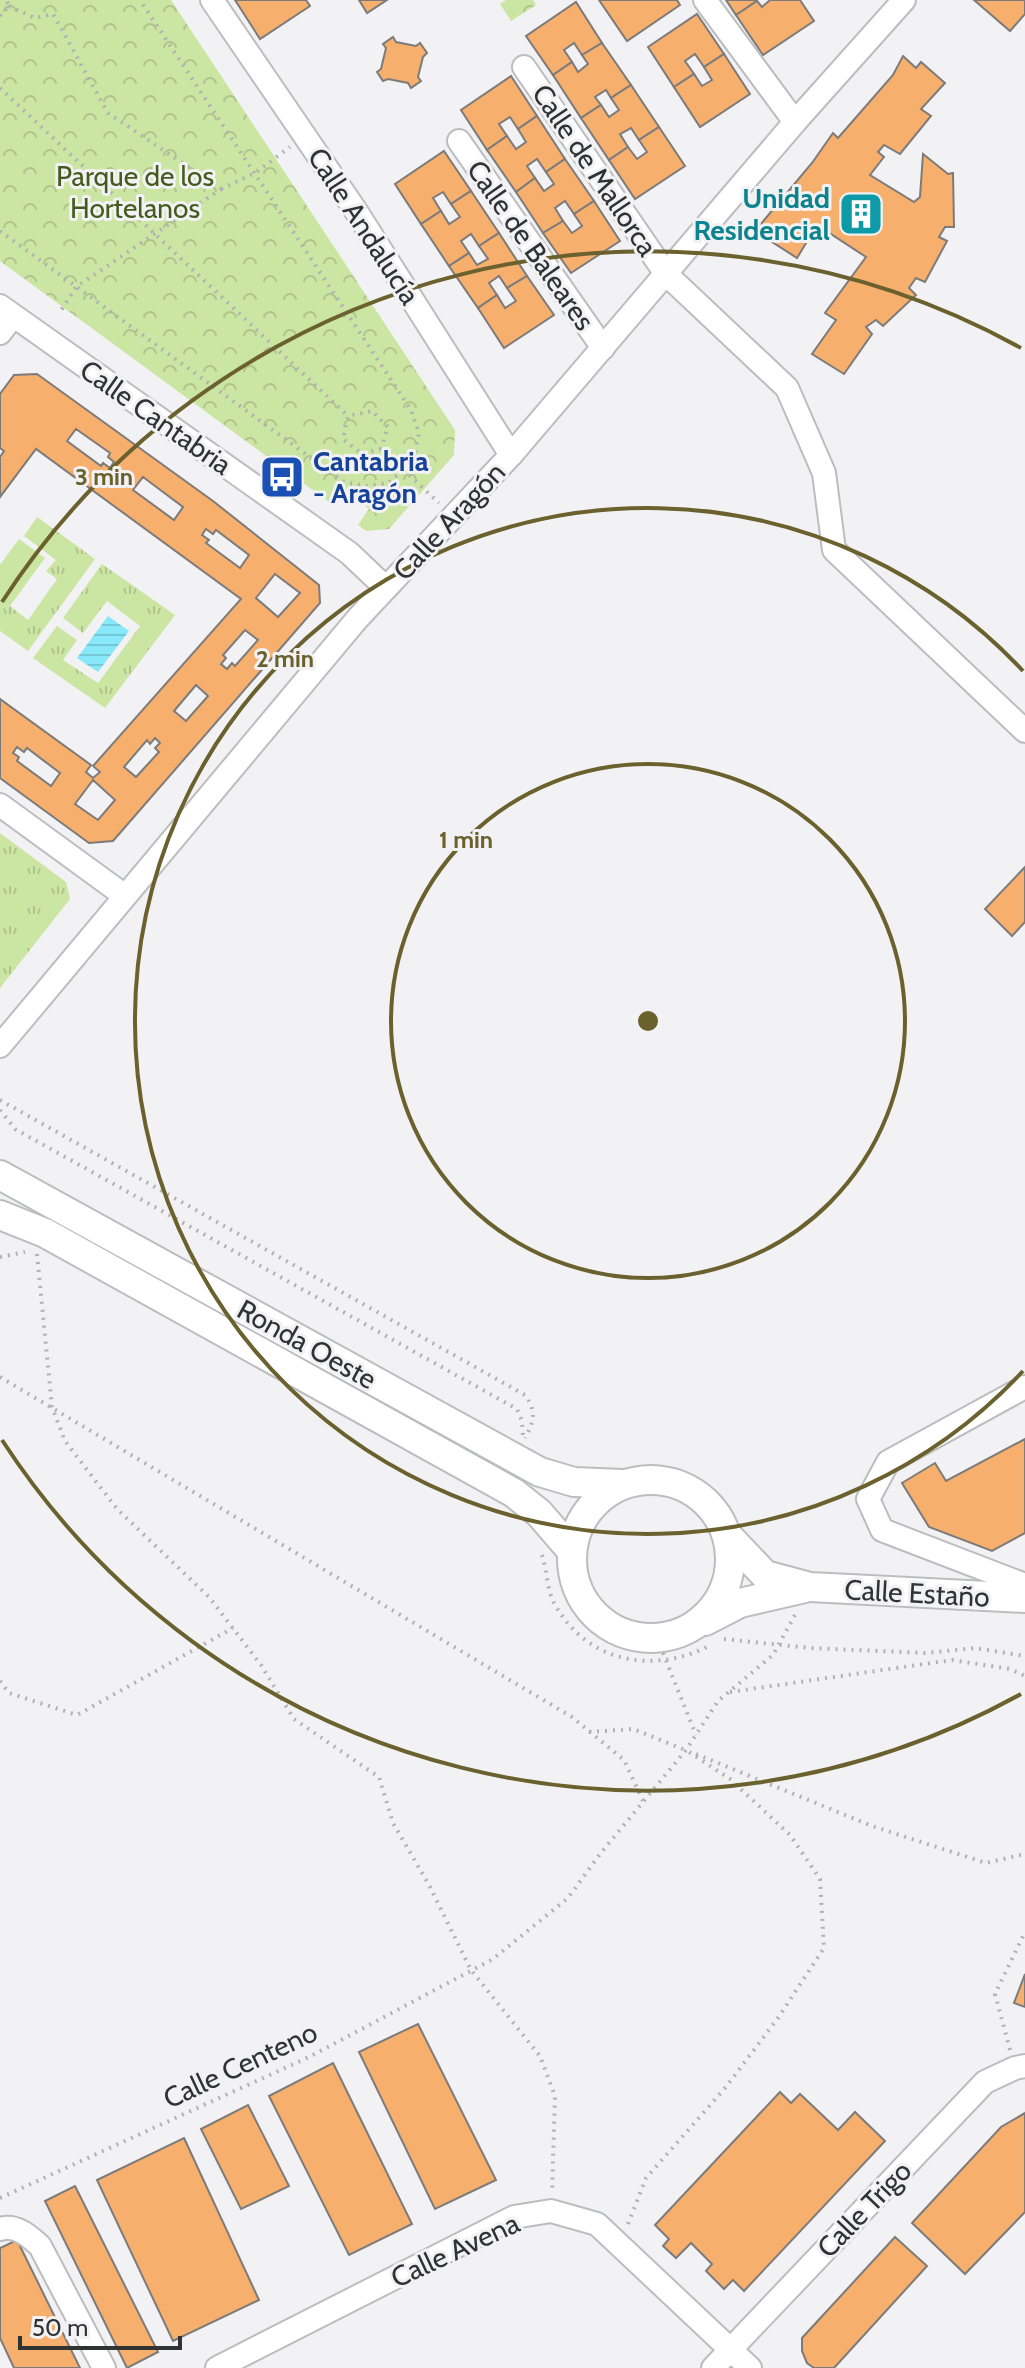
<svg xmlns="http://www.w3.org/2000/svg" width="1025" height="2368" font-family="Cabin,sans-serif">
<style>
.grass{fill:url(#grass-tufts)}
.park{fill:url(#park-crowns)}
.pitch{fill:#cbe5a3}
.water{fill:url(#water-rules)}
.building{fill:#f7af6e;stroke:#7d7b7a;stroke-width:2;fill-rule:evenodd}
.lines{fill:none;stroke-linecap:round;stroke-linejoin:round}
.minor-casing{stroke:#bcbdbf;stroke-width:26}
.major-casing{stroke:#bcbdbf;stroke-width:32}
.path{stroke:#b1b1b2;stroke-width:4;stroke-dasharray:2 6;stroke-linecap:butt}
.minor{stroke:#fff;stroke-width:22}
.major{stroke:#fff;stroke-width:28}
.ring{fill:none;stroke:#6b612e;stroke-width:4}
.labels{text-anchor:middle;stroke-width:6;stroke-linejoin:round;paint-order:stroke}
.street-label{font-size:28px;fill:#313232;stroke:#f2f2f4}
.park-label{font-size:28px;fill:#455a1e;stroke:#f2f2f4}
.culture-label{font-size:28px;font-weight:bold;fill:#0d838f;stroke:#f2f2f4;text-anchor:end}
.transit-label{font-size:28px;font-weight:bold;fill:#164399;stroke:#f2f2f4;text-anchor:start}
.centre{fill:#6b612e;stroke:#f2f2f4;stroke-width:4}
.ring-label{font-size:24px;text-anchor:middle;font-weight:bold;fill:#6b612e;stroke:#f2f2f4;stroke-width:6;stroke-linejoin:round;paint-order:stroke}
</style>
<defs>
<pattern id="grass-tufts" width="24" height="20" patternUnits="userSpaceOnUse" patternTransform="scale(2)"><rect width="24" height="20" fill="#cbe5a3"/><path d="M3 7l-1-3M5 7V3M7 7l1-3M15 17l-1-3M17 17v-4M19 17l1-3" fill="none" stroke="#afc58d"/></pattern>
<pattern id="park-crowns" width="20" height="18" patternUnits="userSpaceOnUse" patternTransform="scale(2)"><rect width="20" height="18" fill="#cbe5a3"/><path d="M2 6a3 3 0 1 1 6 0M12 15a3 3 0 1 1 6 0" fill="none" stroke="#afc58d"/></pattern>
<pattern id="water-rules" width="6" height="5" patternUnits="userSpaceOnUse" patternTransform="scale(2)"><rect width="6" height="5" fill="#88e8f9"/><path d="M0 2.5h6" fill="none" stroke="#76c7d6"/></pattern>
</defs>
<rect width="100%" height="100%" fill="#f2f2f4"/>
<g class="grass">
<polygon points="37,517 95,559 28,651 0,631 0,605 7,610 10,606 28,620 57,579 46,571 56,560 24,536"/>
<polygon points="102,564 175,615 105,708 33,658 57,626 77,640 63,660 98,683 140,626 107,601 83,633 63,618"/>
<polygon points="0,833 66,882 70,899 0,988"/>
</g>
<g class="park">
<polygon points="0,0 171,0 455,430 454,455 389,529 366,531 358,525 369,509 344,491 333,505 0,261"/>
<polygon points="506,0 533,0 536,5 511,21 500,4"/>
</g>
<polygon class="pitch" points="19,539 45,558 7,610 0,605 0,565"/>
<polygon class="water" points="108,616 129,631 98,672 77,658"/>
<g class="building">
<polygon points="235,0 306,0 310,6 260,39"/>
<polygon points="359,0 387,0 367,13"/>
<polygon points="599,0 677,0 680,5 627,41"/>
<polygon points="726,0 756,0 757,1 736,15"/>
<polygon points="770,0 800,0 814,21 763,55 736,15 757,1 762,7"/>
<polygon points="974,0 1025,0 1025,14 1010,31"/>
<polygon points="576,2 602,43 582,55 574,43 564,50 572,62 553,75 526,36"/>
<polygon points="697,14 724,54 704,67 695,54 685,61 694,74 674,87 648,47"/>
<polygon points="393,37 396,42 416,46 420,43 427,53 423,57 418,77 421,81 411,88 408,83 388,79 383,81 377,72 381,69 386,48 383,44"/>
<polygon points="602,43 631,85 611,98 606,90 595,97 601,105 581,118 553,75 572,62 578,72 588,64 582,55"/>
<polygon points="724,54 750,94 700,127 674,87 694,74 702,86 712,80 704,67"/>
<polygon points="903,56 916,68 921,62 945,83 921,109 931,116 900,154 884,145 878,152 884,157 870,175 914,202 920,197 923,154 948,174 953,173 954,227 945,227 939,237 947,241 925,282 916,278 909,288 916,295 883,326 876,320 866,327 872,334 844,374 812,354 836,320 825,313 866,257 817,225 797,258 755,231 812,163 833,133 838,138 893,75"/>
<polygon points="511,76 537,116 518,129 510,117 499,124 507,136 487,150 461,110"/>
<polygon points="631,85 659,127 639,140 631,128 620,134 628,147 609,160 581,118 601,105 609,117 619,110 611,98"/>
<polygon points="537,116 565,159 546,172 537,159 527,166 535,178 516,192 487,150 507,136 516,149 526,142 518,129"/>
<polygon points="659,127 685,166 635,199 609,160 628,147 637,159 647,152 639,140"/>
<polygon points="444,151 471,191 451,204 443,192 433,198 441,211 421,224 395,184"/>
<polygon points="565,159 594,201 574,214 565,201 555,208 563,221 543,233 516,192 535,178 544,191 554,184 546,172"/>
<polygon points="471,191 499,233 479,246 471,234 461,241 469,253 449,266 421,224 441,211 449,224 460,217 451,204"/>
<polygon points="594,201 620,241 571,273 543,233 563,221 572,233 582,226 574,214"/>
<polygon points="499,233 527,276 507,288 499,276 489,283 497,295 478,308 449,266 469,253 477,265 488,259 479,246"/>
<polygon points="527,276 554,315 504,348 478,308 497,295 505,308 516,301 507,288"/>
<path d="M37,374l176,127 106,84 1,18 -207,238 -24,2 -89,-65v-79l91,66 -5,7 7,6 7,-6 -7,-6 148,-167 -205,-150 -36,48v-40l4,-6 -4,-3v-54l14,-19zM76,429l34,24 -2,4 6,5 -4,6 -7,-5 -2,3 -34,-25zM143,477l40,30 -9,13 -41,-30zM206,529l7,5 3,-4 33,25 -9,13 -34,-25 3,-3 -7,-5zM275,574l25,19 -22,24 -22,-19zM245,630l13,10 -23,26 -3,-3 -5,6 -6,-5 5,-6 -3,-3zM196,685l12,11 -22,25 -12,-10zM155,738l5,5 -5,5 4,4 -23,25 -12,-10 23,-27 3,4zM17,747l7,5 3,-4 33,25 -9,13 -34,-25 2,-4 -6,-4zM93,780l22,20 -17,20 -23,-16z"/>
<polygon points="1025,867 1025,922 1012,936 985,909"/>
<polygon points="1025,1439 1025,1533 992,1551 929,1527 902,1483 935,1463 946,1481"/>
<polygon points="1025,1974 1025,2007 1014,2003"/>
<polygon points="418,2024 496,2180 435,2209 359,2052"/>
<polygon points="333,2063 412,2224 349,2255 269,2096"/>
<polygon points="780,2092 791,2103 800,2094 838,2130 855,2112 885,2141 744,2291 733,2280 724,2289 706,2271 712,2264 691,2243 676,2258 663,2246 669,2239 655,2225"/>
<polygon points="248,2105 289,2186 241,2209 201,2129"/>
<polygon points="1025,2113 1025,2212 965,2274 912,2223 1001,2127"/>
<polygon points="184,2138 259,2300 173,2341 97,2180"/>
<polygon points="75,2186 158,2352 127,2368 45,2201"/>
<polygon points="895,2237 927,2266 834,2368 814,2368 807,2363 802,2351 802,2338"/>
<polygon points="17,2240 80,2368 14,2368 0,2338 0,2248"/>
</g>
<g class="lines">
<g class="minor-casing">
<g id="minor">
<polyline points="212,0 356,211 511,455"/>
<polyline points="705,0 795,122"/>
<polyline points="524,67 666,274 787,388 824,473 834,550 1025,731"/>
<polyline points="459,141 603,348"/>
<polyline points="0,306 349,553 386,588"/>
<polyline points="0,333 13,316"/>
<polyline points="0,805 125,896"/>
<polyline points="0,1046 358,618 511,455 795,122 904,0"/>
<polyline points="1025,1387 888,1462 868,1499 882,1530 1025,1585"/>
<path d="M0,2229c16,-5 29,7 40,17l64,122"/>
<polyline points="217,2368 514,2217 551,2211 597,2224 750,2368"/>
<polyline points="713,2368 985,2082 1015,2068 1025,2066"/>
</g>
</g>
<g class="major-casing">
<g id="major">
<polyline points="0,1175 540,1472 574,1482 623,1484"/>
<polyline points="0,1215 45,1233 514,1493 539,1513 571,1550"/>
<circle cx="651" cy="1559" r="79"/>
<polyline points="727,1535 765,1575 810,1587 1025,1598"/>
<polyline points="705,1621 740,1603 805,1588"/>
</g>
</g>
<g class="path">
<polyline points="9,6 35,18 53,14 108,113 221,189 76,287 60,312"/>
<polyline points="0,16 9,6 6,0"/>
<polyline points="0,88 348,416"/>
<polyline points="221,189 255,173 290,147"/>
<polyline points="0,231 344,482 366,486 388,483 402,471 414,456 419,433 411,410 140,0"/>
<polyline points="381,449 362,454 343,439 348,416 372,411 388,427 381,449 439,503"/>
<path d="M0,1100l525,295c12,17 9,26 0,43"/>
<polyline points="0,1110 15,1129 517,1409 522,1421 523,1436"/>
<polyline points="37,1254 52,1407 65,1441 117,1509 209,1597 261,1665 294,1719 379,1777 393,1823 429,1885 471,1970 540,2056 555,2096 552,2193"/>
<polyline points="0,1257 25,1252"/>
<polyline points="0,1377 572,1717 624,1760 644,1803"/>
<path d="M542,1555c5,15 5,35 12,48 32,59 98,72 155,43"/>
<polyline points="724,1639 810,1648 926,1653 975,1648 1025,1656"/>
<polyline points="663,1653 696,1735"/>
<polyline points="0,1681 9,1693 77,1715 233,1628"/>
<polyline points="730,1692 952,1660 1010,1669 1025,1676"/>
<polyline points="589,1732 633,1729 688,1751"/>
<polyline points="696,1754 872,1826 986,1863 1025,1854"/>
<polyline points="1010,2050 995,1994 1025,1932"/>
<polyline points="0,2198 309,2057 493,1959 568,1898 600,1854 686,1750 718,1701 773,1655 795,1615"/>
<polyline points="628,2224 646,2178 726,2087 778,2018 824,1948 820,1879 790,1835 730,1779 686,1750"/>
</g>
<use href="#minor" class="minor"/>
<use href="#major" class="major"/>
</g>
<g class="ring">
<circle cx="648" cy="1021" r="257"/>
<path d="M1023 1371A513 513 0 1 1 1023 671"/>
<path d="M1021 1694A770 770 0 0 1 2 1440M2 602A770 770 0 0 1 1021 348"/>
</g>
<defs>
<g id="building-square" transform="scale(2.3)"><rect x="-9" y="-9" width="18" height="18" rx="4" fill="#0f9aa8" stroke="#f2f2f4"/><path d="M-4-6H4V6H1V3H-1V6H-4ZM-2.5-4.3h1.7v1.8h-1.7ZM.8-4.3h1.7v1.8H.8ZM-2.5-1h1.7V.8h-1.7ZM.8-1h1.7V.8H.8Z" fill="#fff"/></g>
<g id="bus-square" transform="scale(2.3)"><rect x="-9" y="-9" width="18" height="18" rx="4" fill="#1a4fb4" stroke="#f2f2f4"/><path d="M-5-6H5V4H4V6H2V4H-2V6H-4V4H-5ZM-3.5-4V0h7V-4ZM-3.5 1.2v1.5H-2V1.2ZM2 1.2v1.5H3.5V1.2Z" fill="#fff"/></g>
</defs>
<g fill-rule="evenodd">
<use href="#building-square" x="861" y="214"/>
<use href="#bus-square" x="282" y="477"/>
</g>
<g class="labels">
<g class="street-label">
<text transform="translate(595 170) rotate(56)" y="10">Calle de Mallorca</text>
<text transform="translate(364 226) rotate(57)" y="10">Calle Andalucía</text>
<text transform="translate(531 245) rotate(55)" y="10">Calle de Baleares</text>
<text transform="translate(156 417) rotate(35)" y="10">Calle Cantabria</text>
<text transform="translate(449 521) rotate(-47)" y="10">Calle Aragón</text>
<text transform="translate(307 1344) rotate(29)" y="10">Ronda Oeste</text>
<text transform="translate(917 1593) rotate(3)" y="10">Calle Estaño</text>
<text transform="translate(240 2065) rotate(-25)" y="10">Calle Centeno</text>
<text transform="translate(864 2209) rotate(-46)" y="10">Calle Trigo</text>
<text transform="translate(455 2250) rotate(-25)" y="10">Calle Avena</text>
</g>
<g class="park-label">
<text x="135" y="186">Parque de los<tspan x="135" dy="32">Hortelanos</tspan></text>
</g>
<g class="culture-label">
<text x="830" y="208">Unidad<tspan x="830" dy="32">Residencial</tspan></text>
</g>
<g class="transit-label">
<text x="313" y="471">Cantabria<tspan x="313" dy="32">- Aragón</tspan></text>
</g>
</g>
<circle cx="648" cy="1021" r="12" class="centre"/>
<g class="ring-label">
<text x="104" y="485">3 min</text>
<text x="285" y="667">2 min</text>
<text x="466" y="848">1 min</text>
</g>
<path d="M20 2336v12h160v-12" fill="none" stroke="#313232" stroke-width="4"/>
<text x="32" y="2336" font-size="24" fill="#313232" stroke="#f2f2f4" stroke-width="6" paint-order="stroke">50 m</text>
</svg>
